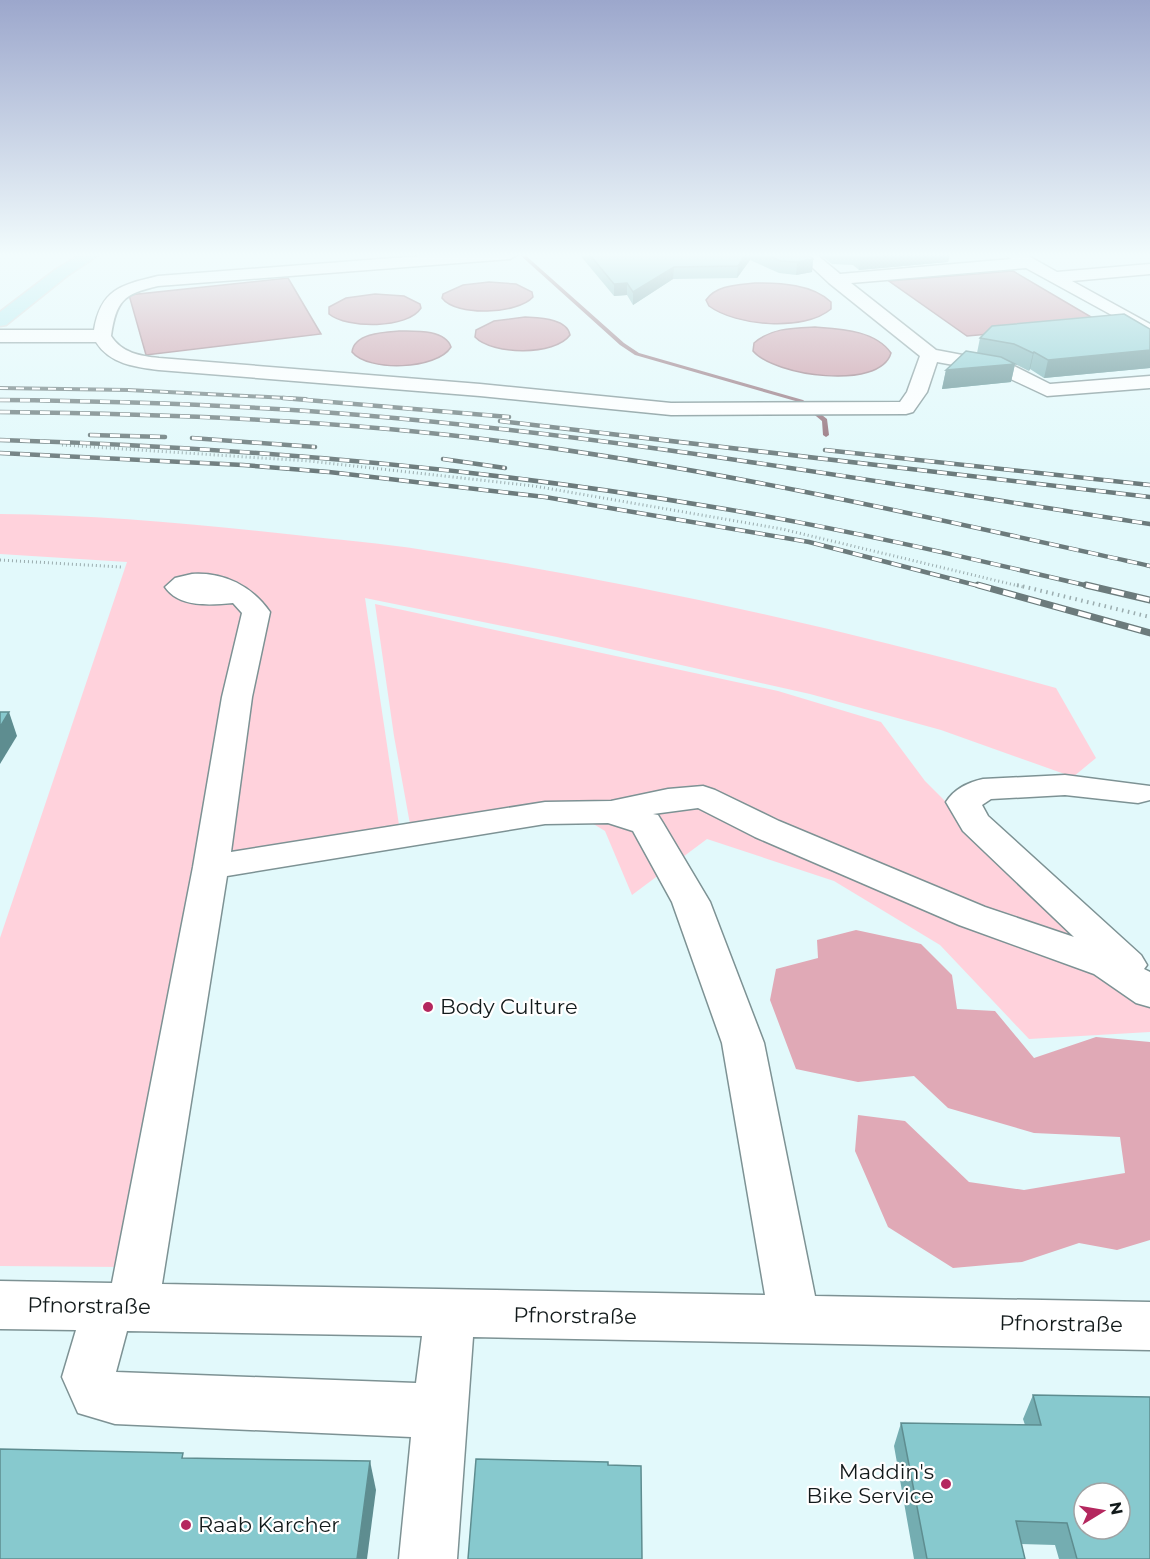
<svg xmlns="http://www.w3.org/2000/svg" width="1150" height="1559" font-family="Montserrat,sans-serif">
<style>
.green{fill:#ffd2dc}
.forest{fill:#e0a9b6}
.water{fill:#ca94a1;stroke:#936f79;stroke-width:1.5}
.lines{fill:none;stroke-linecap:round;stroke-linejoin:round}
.stream{fill:#936f79;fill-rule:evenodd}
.minor-casing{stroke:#7d9294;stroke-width:3}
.major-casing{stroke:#d4d6d6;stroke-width:3}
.path-far1{stroke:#9badaf;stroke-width:3;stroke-dasharray:1 3;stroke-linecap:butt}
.path{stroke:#9badaf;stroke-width:4;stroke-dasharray:1.5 4.5;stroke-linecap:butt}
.minor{fill:#fff;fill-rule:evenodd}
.major{fill:#ace7ec;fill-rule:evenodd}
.rail-far2-casing{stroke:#6c7b7c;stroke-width:4}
.rail-far1-casing{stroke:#6c7b7c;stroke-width:4.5}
.rail-casing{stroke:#6c7b7c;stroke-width:7}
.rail-far2{stroke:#fff;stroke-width:2;stroke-dasharray:8;stroke-linecap:butt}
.rail-far1{stroke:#fff;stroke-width:3;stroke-dasharray:10;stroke-linecap:butt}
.rail{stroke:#fff;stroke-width:4.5;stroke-dasharray:13;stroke-linecap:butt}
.wall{fill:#74adb1}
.shaded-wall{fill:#5e8d90}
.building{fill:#87c9ce;stroke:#5e8d90;stroke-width:1.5;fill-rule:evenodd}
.poi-dot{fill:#b4275e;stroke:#fff;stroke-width:2}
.labels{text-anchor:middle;stroke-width:4.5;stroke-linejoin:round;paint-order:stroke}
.near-poi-label{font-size:21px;fill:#121a1b;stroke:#fff;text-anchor:start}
.near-street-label{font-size:21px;fill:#121a1b;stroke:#fff}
</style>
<rect width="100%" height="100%" fill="#e2f9fb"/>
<g class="green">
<path d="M0,514c99,1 197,10 296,21 42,5 86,8 128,15 213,32 424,80 632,138l40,70 -23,19 -132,-47 -131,-36 -253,-57 -192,-39 34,227 -196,33 -81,409 -122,-1v-328l127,-376 -127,-8z"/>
<polygon points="375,604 778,691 881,722 925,781 1150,1006 1150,1032 1029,1039 940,945 834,881 707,839 632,895 605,831 557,802 410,824 394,736"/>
</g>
<polygon class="forest" points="856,930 921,944 952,975 957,1009 995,1011 1034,1058 1096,1037 1150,1042 1150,1240 1117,1250 1079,1243 1022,1262 953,1268 888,1227 855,1151 858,1115 905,1121 969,1182 1024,1190 1125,1173 1120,1137 1034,1133 948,1108 914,1076 858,1082 796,1069 770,1000 776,969 818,958 817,940"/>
<g class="water">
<polygon points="1013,271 1103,324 967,336 889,281"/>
<polygon points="288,278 321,334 146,355 129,295"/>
<path d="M489,282l27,2 16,8 1,5c-15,17 -77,20 -91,1l1,-4 20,-9z"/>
<path d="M755,283c26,0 57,1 76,19v7c-27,23 -95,17 -122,-3l-3,-6c10,-15 32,-15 49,-17z"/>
<path d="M375,294l29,2 16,8 1,4c-13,21 -74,21 -92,6v-7l17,-9z"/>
<path d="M525,317c14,1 42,1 45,18 -15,21 -78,20 -95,2l1,-7 18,-9z"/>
<path d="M815,327c25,2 60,3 76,26 -11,38 -117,23 -138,-2l1,-8c17,-15 39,-15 61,-16z"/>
<path d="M399,331c15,0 46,-2 52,16 -14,23 -83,25 -99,5 2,-19 33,-20 47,-21z"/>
</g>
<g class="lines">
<polygon class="stream" points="519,254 524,254 624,343 639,353 803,400 827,419 829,435 826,437 823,435 822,421 799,402 635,355 620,345"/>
<g class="minor-casing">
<g id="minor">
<path d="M446,254h72l-8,5 -352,27c-35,8 -42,15 -47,50 11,17 29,20 48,22l321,26 191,19 229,-1 7,-10 13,-36 -91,-73 -31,-29h18l24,20 171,-15 -6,-5h20l32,18 93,-8v10l-78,7 78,43v12l-124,-68 -175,15 85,67 74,14 40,20 100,-8v12l-103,8 -49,-23 -61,-11 -10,30 -14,20 -7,2 -235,1 -191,-19 -321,-26c-24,-3 -49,-6 -63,-28h-96v-12h94c7,-41 27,-45 64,-54z"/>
<path d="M192,574c32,-2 60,12 78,38l-18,85 -21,155 314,-50 66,-1 57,-12 35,-3 12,4 64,31 206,86 89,30 -111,-106 -17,-29c8,-13 23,-20 37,-23l82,-4 85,11v14l-12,3 -73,-8 -74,4 -9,6 6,11 153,139 6,10 -3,4 6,3v35l-14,-4 -42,-29 -135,-49 -204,-88 -57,-29 -45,6 5,1 5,8 47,79 54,141 51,253 335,6v48l-677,-13 -16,222h-58l12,-122 -296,-13 -37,-11 -16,-36 14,-47 -76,-1v-48l112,2 81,-416 29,-170 20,-84 -9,-10c-22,2 -54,5 -68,-16l10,-9zM608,823l25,8 39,71 50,141 43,252 -603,-11 65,-408 318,-52zM127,1331l295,5 -6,47 -300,-11z"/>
</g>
</g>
<g class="major-casing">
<polygon id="major" points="81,254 100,254 67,276 6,325 0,326 0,312 55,270"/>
</g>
<g class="path-far1">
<polyline points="62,445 309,461 534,486 782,529 1023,587"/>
<polyline points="0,560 121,567"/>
</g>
<polyline class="path" points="1017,585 1150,617"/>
<use href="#minor" class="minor"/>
<use href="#major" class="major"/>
<g class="rail-far2-casing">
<polyline id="rail-far2" points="0,388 128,390 306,399"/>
</g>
<g class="rail-far1-casing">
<g id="rail-far1">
<polyline points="283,398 509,417"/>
<path d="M0,400c120,1 240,5 360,15 265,22 528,69 790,109"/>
<path d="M0,412c169,2 339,8 507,30 217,28 430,77 643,124"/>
<polyline points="500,421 1150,497"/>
<polyline points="90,435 165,437"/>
<polyline points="192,438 315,447"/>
<path d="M0,440c237,7 473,27 707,66 130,21 258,51 386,81"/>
<polyline points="825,450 1150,485"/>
<polyline points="0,453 243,465 329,472 545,497 809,542 983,587"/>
<polyline points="443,459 505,468"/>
</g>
</g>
<g class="rail-casing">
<g id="rail">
<polyline points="978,585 1150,633"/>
<polyline points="1086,585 1150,600"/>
</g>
</g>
<use href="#rail-far2" class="rail-far2"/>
<use href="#rail-far1" class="rail-far1"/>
<use href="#rail" class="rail"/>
</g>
<g class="wall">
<polygon points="579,254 808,254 813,259 812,272 796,275 779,273 750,260 737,278 673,279 633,305 627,295 614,296"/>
<polygon points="819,254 950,254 948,262 859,270 853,265 832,264"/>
<polygon points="1150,329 1150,368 1044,378 1030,369 1029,371 1015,364 1011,382 942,389 946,370 977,353 980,338"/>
<polygon points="1033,1395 1150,1559 1059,1559 1055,1545 1021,1544 1025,1559 914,1559 894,1446 901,1423 1025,1425 1023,1419"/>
</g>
<g class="shaded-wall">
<polygon points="746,254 750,254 750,260 737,278 738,266"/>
<polygon points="903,254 950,254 948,262 859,270 861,258"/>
<polygon points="813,259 812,272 796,275 797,262"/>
<polygon points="674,267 673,279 633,305 633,292"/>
<polygon points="627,283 627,295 614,296 614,284"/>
<polygon points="1150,350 1150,368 1044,378 1048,360"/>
<polygon points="1034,352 1030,369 1029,371 1033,353"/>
<polygon points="1015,364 1011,382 942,389 946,370"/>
<polygon points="9,712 17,736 0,764 0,727"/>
<polygon points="370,1461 376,1490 367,1559 357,1559"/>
</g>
<g class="building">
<polygon points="589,254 746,254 738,266 674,267 633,292 627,283 614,284"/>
<polygon points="766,254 808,254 813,259 797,262 780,261"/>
<polygon points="856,254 903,254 861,258"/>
<polygon points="1124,314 1150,329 1150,350 1048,360 1034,352 1033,353 1014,344 980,338 992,326"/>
<polygon points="966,351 1001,357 1015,364 946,370"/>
<polygon points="0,712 9,712 0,727"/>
<path d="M1033,1395l117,2v162h-73l-10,-36 -51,-2 9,38h-98l-26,-136 140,2zM1084,1493h36v36h-36z"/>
<polygon points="0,1449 183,1453 182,1458 370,1461 357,1559 0,1559"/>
<polygon points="476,1459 608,1462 608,1465 641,1466 642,1559 468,1559"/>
</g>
<linearGradient id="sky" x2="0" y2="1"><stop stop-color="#9ca7cc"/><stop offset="0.54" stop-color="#f2fcfd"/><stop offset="1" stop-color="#f2fcfd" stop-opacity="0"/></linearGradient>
<rect width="1150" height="472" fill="url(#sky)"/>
<g class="poi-dot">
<circle cx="428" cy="1007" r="6"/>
<circle cx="946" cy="1484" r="6"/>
<circle cx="186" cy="1525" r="6"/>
</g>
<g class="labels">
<g class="near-poi-label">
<text x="440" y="1014">Body Culture</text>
<text x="934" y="1479" text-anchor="end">Maddin's<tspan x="934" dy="24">Bike Service</tspan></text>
<text x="198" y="1532">Raab Karcher</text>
</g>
<g class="near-street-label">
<text transform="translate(89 1306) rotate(1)" y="7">Pfnorstraße</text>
<text transform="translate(575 1316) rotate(1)" y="7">Pfnorstraße</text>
<text transform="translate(1061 1324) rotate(1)" y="7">Pfnorstraße</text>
</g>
</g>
<g transform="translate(1102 1511) rotate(79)"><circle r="28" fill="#ffffff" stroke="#a0a3a4" stroke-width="1.5"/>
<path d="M0-4.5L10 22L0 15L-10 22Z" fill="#b4275e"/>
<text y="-9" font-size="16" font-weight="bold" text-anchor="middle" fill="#121a1b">N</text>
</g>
</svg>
